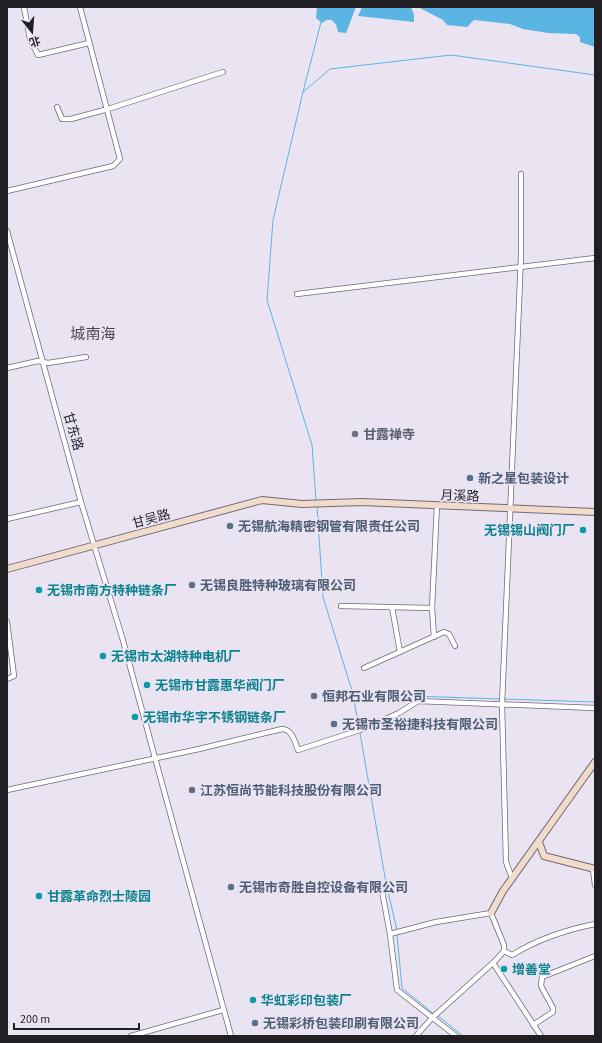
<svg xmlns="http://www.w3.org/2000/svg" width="602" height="1043" font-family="'Source Sans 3','Noto Sans SC',sans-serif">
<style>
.water{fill:#5ab5e2}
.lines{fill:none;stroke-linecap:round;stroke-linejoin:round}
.stream{stroke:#5ab5e2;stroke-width:1}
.street-casing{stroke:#706a77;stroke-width:6}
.secondary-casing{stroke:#706a77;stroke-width:8}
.street{stroke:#fff;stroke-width:4.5}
.secondary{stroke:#f1dccc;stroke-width:6}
.worship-dot{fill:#6b7280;stroke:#e9e3f2;stroke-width:1.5}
.service-dot{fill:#5c6f8a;stroke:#e9e3f2;stroke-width:1.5}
.culture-dot{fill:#0f9aa8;stroke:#e9e3f2;stroke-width:1.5}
.labels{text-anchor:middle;stroke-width:3.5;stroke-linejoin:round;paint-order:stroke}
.street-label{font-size:13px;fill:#211f24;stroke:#e9e3f2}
.worship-label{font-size:13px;font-weight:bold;fill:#5b616d;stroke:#e9e3f2;text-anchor:start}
.service-label{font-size:13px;font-weight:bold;fill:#4e5e75;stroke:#e9e3f2;text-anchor:start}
.culture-label{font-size:13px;font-weight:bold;fill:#0d838f;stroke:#e9e3f2;text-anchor:start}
.quarter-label{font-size:15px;fill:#4c4752;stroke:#e9e3f2}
</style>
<rect width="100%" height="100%" fill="#e9e3f2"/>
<g class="water">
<path d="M317,7h39l-10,26 -8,-1c-1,-9 -7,-17 -16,-9l-6,-5z"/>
<polygon points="362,7 411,7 414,15 414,22 358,16"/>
<polygon points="418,7 595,7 595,47 580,42 580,37 576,34 548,33 523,29 510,24 474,20 467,27 447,25 443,20"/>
</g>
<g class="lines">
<g class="stream">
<polyline points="321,22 303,92 330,69 451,55 595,75"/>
<polyline points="303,92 273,220 267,300 312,445 316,501"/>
<polyline points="317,506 323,597 353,694 359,729"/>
<polyline points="354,694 500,699"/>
<polyline points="504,699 595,702"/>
<polyline points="360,733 386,883 397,930"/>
<polyline points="397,935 402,988 434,1014"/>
<polyline points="437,1015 463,1036"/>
</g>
<g class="street-casing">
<g id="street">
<polyline points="24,7 30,39 38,55 89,43"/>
<polyline points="57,107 62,119 71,119 108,109 223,72"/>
<polyline points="7,191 113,166 120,159 80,7"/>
<polyline points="7,231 81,502 122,637 231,1036"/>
<polyline points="297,294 595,258"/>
<polyline points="7,368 38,361 48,363 86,357"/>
<polyline points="7,519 81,502"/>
<polyline points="341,606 432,608"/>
<polyline points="392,607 400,652"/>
<polyline points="7,622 14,676 7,679"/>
<polyline points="434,637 432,608 437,505"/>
<polyline points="364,668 444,632 449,634 455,646"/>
<path d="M7,790l192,-41 83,-20c10,0 13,13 16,21l62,-20 39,-17 19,-12 177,7"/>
<polyline points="593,869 595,885"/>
<polyline points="512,878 506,862 502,704 521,256 521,174"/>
<polyline points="382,891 390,934 397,990 456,1036"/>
<polyline points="390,934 436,922 491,913 504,945 504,951 495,961 432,1018 416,1036"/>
<path d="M504,951l8,4c26,-16 53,-25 83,-31"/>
<polyline points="493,963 541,1036"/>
<polyline points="533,1025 553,1012 553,1008 541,986 542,977 595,956"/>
<polyline points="131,1036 223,1010"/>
</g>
</g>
<g class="secondary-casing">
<g id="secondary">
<polyline points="7,569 262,500 302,504 362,502 595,512"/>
<polyline points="539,842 544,856 595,869"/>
<polyline points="491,913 503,891 595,762"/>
</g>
</g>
<use href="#street" class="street"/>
<use href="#secondary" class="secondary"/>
</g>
<circle class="worship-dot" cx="355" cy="434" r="4"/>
<g class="service-dot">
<circle cx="470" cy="478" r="4"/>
<circle cx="230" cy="526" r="4"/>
<circle cx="192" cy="585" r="4"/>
<circle cx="314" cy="696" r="4"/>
<circle cx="334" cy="724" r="4"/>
<circle cx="192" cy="790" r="4"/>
<circle cx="231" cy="887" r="4"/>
<circle cx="255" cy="1023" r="4"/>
</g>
<g class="culture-dot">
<circle cx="583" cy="530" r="4"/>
<circle cx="39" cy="590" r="4"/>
<circle cx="103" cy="656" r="4"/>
<circle cx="147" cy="685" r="4"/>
<circle cx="135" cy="717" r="4"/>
<circle cx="39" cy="896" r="4"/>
<circle cx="504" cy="969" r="4"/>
<circle cx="253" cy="1000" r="4"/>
</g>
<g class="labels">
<g class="street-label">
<text transform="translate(74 431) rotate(74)" y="5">甘东路</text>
<text transform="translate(460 495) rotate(2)" y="5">月溪路</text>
<text transform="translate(151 518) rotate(-15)" y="5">甘吴路</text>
</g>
<g class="worship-label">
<text x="363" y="439">甘露禅寺</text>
</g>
<g class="service-label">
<text x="478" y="483">新之星包装设计</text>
<text x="238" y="531">无锡航海精密钢管有限责任公司</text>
<text x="200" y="590">无锡良胜特种玻璃有限公司</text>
<text x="322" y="701">恒邦石业有限公司</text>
<text x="342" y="729">无锡市圣裕捷科技有限公司</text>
<text x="200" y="795">江苏恒尚节能科技股份有限公司</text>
<text x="239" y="892">无锡市奇胜自控设备有限公司</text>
<text x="263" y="1028">无锡彩桥包装印刷有限公司</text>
</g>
<g class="culture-label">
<text x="575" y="535" text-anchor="end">无锡锡山阀门厂</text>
<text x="47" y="595">无锡市南方特种链条厂</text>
<text x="111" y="661">无锡市太湖特种电机厂</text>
<text x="155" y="690">无锡市甘露惠华阀门厂</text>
<text x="143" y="722">无锡市华宇不锈钢链条厂</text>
<text x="47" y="901">甘露革命烈士陵园</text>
<text x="512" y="974">增善堂</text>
<text x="261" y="1005">华虹彩印包装厂</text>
</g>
<g class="quarter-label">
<text x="93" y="339">城南海</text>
</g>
</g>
<rect width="602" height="1043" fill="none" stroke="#211f24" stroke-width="16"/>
<g transform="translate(32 32) rotate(163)" stroke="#e9e3f2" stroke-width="3" paint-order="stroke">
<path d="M0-3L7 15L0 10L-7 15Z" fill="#211f24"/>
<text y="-6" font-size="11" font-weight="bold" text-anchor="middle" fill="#211f24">北</text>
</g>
<path d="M14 1023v6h125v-6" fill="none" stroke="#211f24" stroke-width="2"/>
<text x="20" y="1023" font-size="12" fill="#211f24" stroke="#e9e3f2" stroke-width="3" paint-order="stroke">200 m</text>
</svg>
